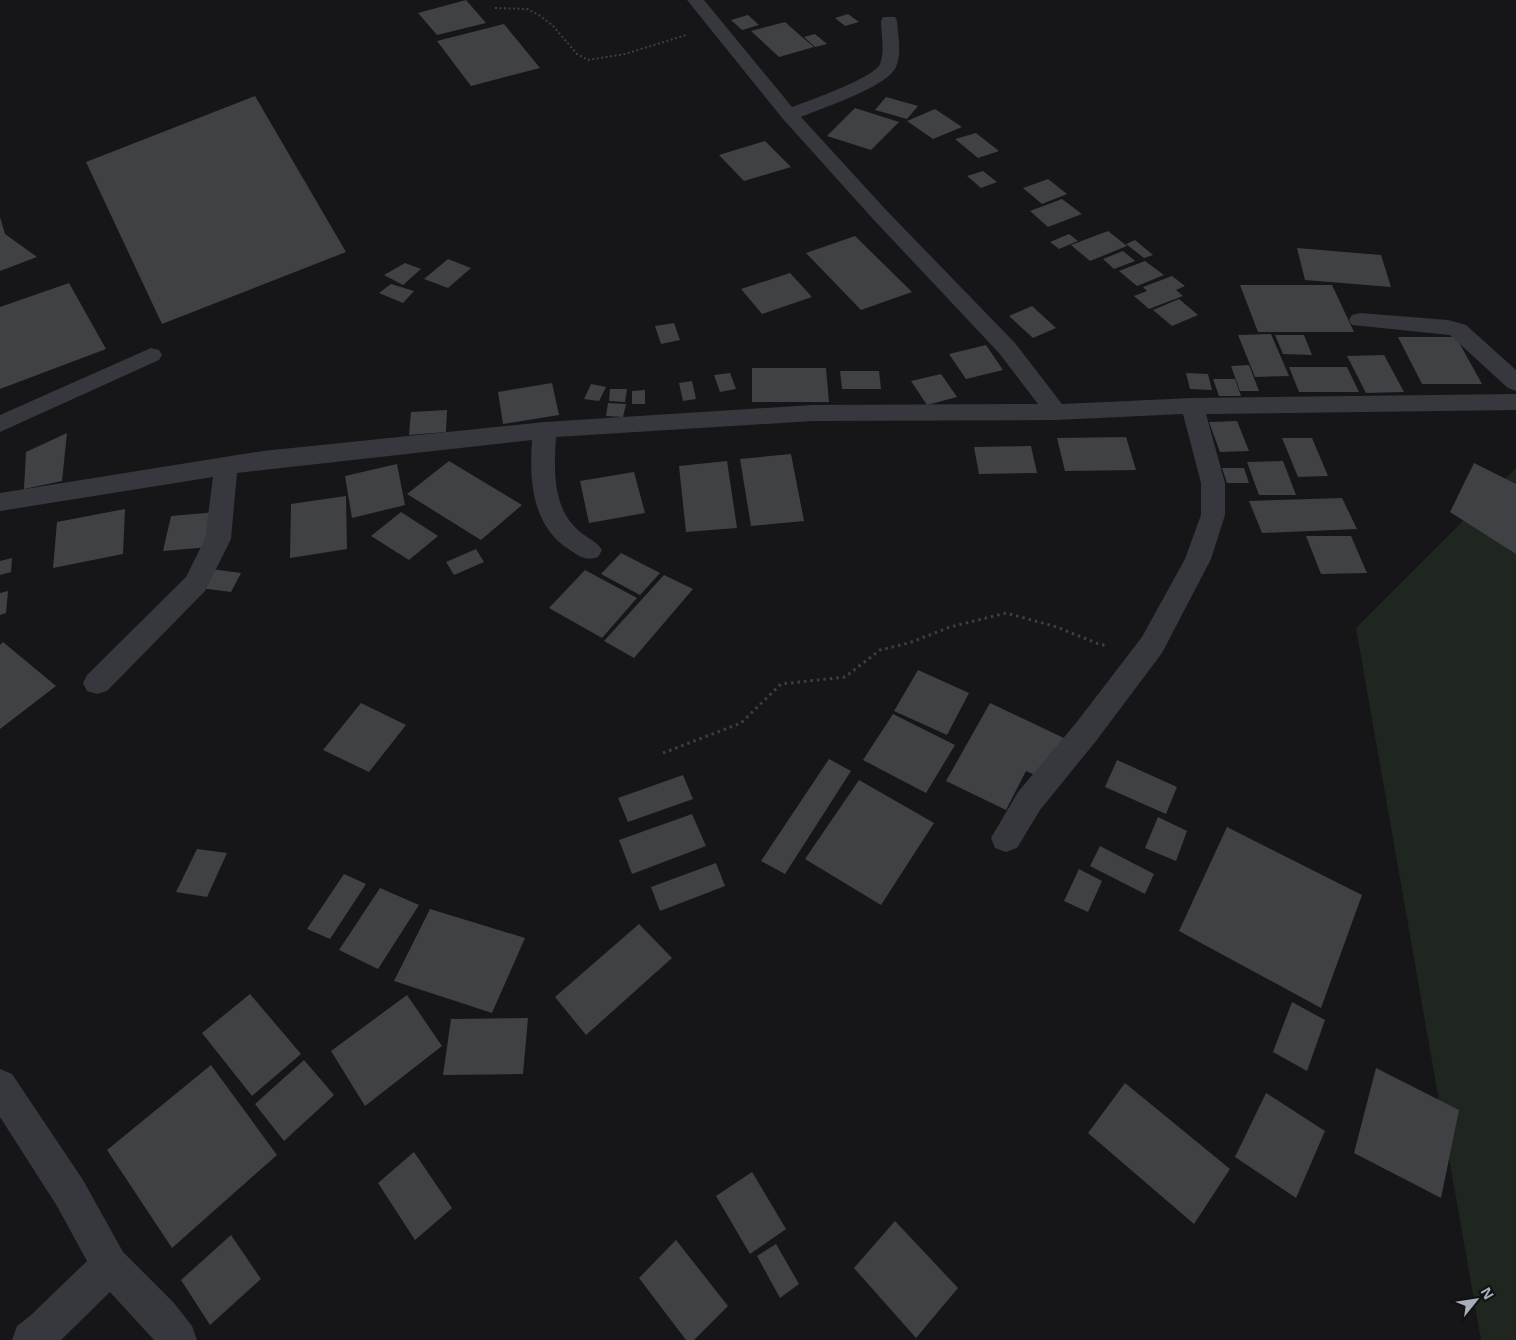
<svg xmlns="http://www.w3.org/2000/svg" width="1516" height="1340" font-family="'Open Sans',sans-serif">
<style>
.green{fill:#1e261f}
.building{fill:#404145}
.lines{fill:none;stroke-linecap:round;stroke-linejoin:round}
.path-far1{stroke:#3d3f44;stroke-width:2;stroke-dasharray:2 2.5;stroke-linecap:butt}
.path{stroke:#3d3f44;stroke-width:3;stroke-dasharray:2.5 4;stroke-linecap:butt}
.minor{fill:#37383d;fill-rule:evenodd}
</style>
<rect width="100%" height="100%" fill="#161618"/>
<polygon class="green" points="1516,468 1516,1340 1481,1340 1356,628"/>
<g class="building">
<polygon points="466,0 486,23 437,35 418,13"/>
<polygon points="848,14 859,22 845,26 835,18"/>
<polygon points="748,15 759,25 742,30 731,20"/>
<polygon points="785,22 802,37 814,47 779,57 751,31"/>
<polygon points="504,24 540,68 471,86 437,41"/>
<polygon points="815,34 827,44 815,47 804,37"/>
<polygon points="255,96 346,252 162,324 86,162"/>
<polygon points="886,97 918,106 907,119 875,110"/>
<polygon points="855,108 899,122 871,150 827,136"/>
<polygon points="935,109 962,127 933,139 907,121"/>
<polygon points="976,133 999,151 978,158 955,139"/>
<polygon points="765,141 791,167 744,181 719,155"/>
<polygon points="983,171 997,182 981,188 967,176"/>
<polygon points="1048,179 1067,194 1042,204 1023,188"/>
<polygon points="1062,199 1082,214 1048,227 1030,211"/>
<polygon points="0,217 5,234 37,257 0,271"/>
<polygon points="1108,231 1127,246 1090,261 1071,245"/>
<polygon points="1069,234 1078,241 1059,249 1050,242"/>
<polygon points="855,236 912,292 861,310 806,253"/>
<polygon points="1135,240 1153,255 1144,258 1126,244"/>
<polygon points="1297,248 1381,255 1391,287 1305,280"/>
<polygon points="1123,251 1135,261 1114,269 1103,259"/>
<polygon points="448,259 471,268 448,288 424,279"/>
<polygon points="1145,261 1164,275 1137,286 1119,271"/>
<polygon points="405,263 421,269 403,285 384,275"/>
<polygon points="790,273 812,297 762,314 741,289"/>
<polygon points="1172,276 1185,286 1176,290 1183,296 1149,309 1134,296 1147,291 1143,287"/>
<polygon points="69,283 106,349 0,389 0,307"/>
<polygon points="391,284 414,291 403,303 379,293"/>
<polygon points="1240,285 1332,285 1354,332 1258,332"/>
<polygon points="1179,299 1198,315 1172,326 1153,310"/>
<polygon points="1032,306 1056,328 1033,338 1009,316"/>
<polygon points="674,323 680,340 661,344 655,326"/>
<polygon points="1271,334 1289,376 1255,377 1238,335"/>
<polygon points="1275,335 1304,335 1312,355 1283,354"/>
<polygon points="1398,337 1456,337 1482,384 1422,384"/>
<polygon points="986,345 1003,370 966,379 949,354"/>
<polygon points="1384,355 1404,392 1366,393 1347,356"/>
<polygon points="1249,365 1259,391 1240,391 1231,366"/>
<polygon points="1289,367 1347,367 1359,392 1299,392"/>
<polygon points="752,368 826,368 829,402 752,402"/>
<polygon points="840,371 879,371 881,389 842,389"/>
<polygon points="730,373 736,389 720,392 714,375"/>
<polygon points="1186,373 1208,374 1212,390 1190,389"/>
<polygon points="941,374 957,397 927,405 911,381"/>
<polygon points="1213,379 1235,379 1241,396 1219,396"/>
<polygon points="692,381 696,399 683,401 679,383"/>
<polygon points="552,383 559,415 503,424 498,392"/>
<polygon points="591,384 606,387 599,401 584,399"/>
<polygon points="610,389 627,389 625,402 609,401"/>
<polygon points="645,390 645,404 632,404 632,391"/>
<polygon points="608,403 626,404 623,417 606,416"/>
<polygon points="447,410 446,432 409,435 411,412"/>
<polygon points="1237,421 1249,451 1220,452 1209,422"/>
<polygon points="67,433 62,481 24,489 26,452"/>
<polygon points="1126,437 1136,470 1065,471 1057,438"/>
<polygon points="1282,438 1312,438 1328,476 1298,477"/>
<polygon points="1031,446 1037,473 979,474 974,447"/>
<polygon points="791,454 804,521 751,526 740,459"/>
<polygon points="449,461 522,505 481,540 407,494"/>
<polygon points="727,461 737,528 686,532 679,466"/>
<polygon points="1283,461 1296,495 1259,495 1247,462"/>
<polygon points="1474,463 1516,484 1516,554 1450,512"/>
<polygon points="397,464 405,505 352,518 345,476"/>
<polygon points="1222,468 1244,468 1249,483 1227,483"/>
<polygon points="634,472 645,513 589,523 580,481"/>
<polygon points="346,496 347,549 290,558 291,504"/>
<polygon points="1342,498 1357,529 1262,533 1249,501"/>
<polygon points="125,509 123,554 53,568 57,522"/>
<polygon points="217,512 210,547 163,551 171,516"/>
<polygon points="401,512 438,536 409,560 371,536"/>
<polygon points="1306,536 1351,536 1367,573 1321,574"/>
<polygon points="476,549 484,562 454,575 446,562"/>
<polygon points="621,553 660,573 640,595 601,574"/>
<polygon points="12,558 11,572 0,575 0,561"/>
<polygon points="211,569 241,573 231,592 200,588"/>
<polygon points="585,570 637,598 602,638 549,608"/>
<polygon points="664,575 693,589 634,658 604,641"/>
<polygon points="8,591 6,613 0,615 0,593"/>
<polygon points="3,642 56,686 0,729 0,645"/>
<polygon points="918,670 969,693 947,735 894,711"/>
<polygon points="361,703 406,725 369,772 323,750"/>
<polygon points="990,703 1066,739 1044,779 1026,771 1006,810 946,781"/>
<polygon points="893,714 955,745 926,793 863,760"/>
<polygon points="829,759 851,771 785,874 761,861"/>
<polygon points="1117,760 1177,787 1166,814 1105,787"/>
<polygon points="683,775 693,799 628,822 618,798"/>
<polygon points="859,780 934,823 881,905 805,859"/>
<polygon points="692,814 706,846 632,874 619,840"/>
<polygon points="1158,817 1187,831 1176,861 1145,848"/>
<polygon points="1227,827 1362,895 1321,1008 1179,931"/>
<polygon points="1100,846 1154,874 1145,894 1090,866"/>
<polygon points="197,849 227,853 207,897 176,892"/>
<polygon points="716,863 725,886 660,911 651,887"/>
<polygon points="1079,869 1102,881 1088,912 1064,901"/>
<polygon points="344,874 366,884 330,939 307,929"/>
<polygon points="380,888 419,905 378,969 339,950"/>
<polygon points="430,909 525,938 492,1013 394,981"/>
<polygon points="639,924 672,958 586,1035 555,997"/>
<polygon points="250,994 301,1054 252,1096 202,1033"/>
<polygon points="407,995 442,1046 365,1106 331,1051"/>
<polygon points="1292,1002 1325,1020 1307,1071 1273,1052"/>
<polygon points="528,1018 523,1074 443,1075 451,1019"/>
<polygon points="304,1060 334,1095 284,1141 255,1104"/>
<polygon points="211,1065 277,1155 172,1248 107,1150"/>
<polygon points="1376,1068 1459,1110 1441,1198 1354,1153"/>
<polygon points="1125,1083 1230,1169 1194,1224 1088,1133"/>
<polygon points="1266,1093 1325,1131 1296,1198 1235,1157"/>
<polygon points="414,1152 452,1208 415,1240 378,1183"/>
<polygon points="752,1172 786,1229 750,1254 716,1196"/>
<polygon points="895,1221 958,1288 916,1338 854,1268"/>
<polygon points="231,1235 261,1279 210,1325 181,1280"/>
<polygon points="676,1240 728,1306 694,1340 686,1340 639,1278"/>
<polygon points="776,1244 799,1284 780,1298 757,1256"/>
</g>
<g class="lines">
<polyline class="path-far1" points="495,8 527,9 539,15 553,26 577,54 588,60 625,54 686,35"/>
<polyline class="path" points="663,753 741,723 781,684 845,677 880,650 909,643 950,627 1006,613 1057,627 1101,645 1106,645"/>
<g class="minor">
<path d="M687,0h17l88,107c16,-6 82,-29 88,-43 5,-12 1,-30 1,-43l2,-4h12l2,4c1,14 5,33 -1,46 -9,20 -74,41 -95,50l86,94 128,132 47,61 130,-6 324,-4v16l-310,4 19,69v32l-14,44 -49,94 -66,88 -56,69 -23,38 -11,4 -11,-4 -4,-10 27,-46 58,-69 66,-86 43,-78 16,-44v-32l-18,-69 -127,6 -243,1 -257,16c-2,32 -4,70 22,93 8,8 18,10 24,20l-4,7c-12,4 -18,0 -28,-7 -38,-23 -41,-70 -38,-110l-295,33 -6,66 -26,52 -98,100 -10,3 -10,-3 -4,-8 4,-8 99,-98 19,-38 8,-62 -213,34v-18l263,-42 282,-29 268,-17 225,-1 -39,-51 -126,-134 -90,-100z"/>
<polygon points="1360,313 1448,320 1466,325 1516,370 1516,391 1508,388 1450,335 1352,325 1349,320 1352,315"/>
<polygon points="151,348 159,350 162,355 159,360 0,432 0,415"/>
<polygon points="0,1069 12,1074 83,1180 123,1252 174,1303 192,1326 197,1340 154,1340 110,1292 61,1340 12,1340 17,1326 31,1315 87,1261 57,1206 0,1117"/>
</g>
</g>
<g transform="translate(1476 1300) rotate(60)" stroke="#111113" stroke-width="4" paint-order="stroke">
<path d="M0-4L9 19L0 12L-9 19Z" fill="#a8adb8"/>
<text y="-8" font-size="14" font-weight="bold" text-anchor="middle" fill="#a8adb8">N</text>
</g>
</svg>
